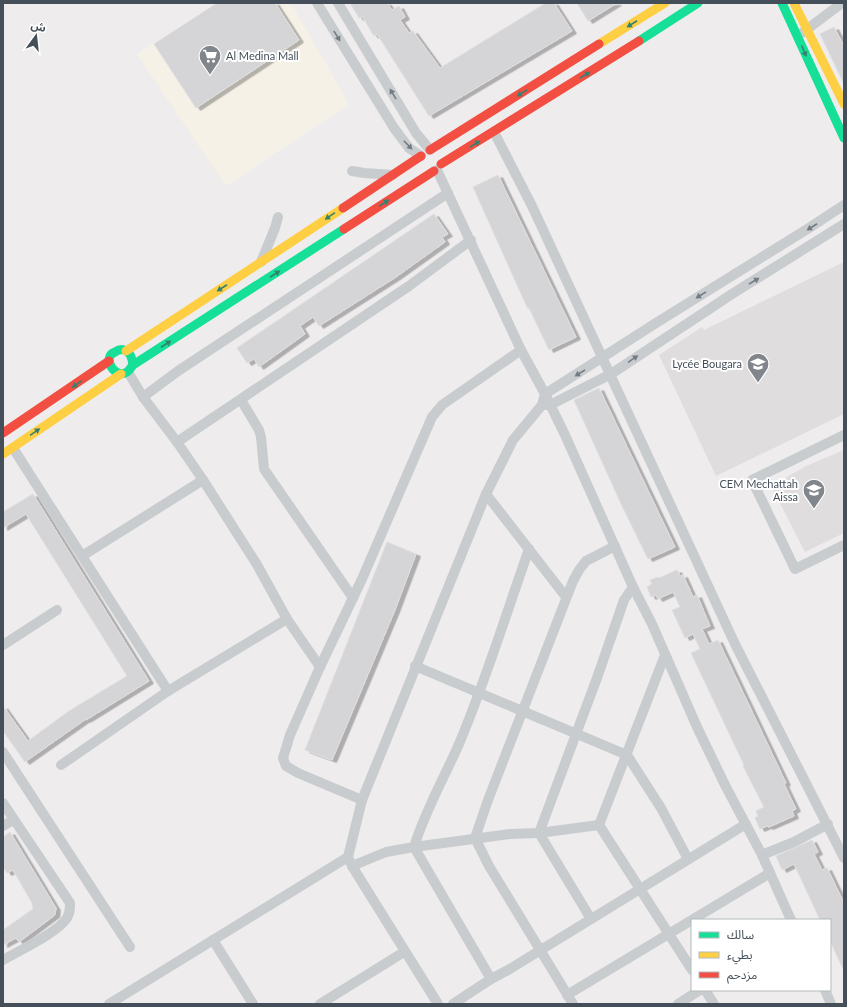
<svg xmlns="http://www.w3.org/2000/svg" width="847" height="1007" font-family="Lato,'Noto Sans Arabic',sans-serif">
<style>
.commercial{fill:#f6f1e7}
.education{fill:#e0ddde}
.building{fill:#d5d4d7;stroke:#dfdedf;filter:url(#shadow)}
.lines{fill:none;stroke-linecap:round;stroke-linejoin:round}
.street{stroke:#c9ccce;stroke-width:10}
.fast{stroke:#16e098;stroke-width:9}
.slow{stroke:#ffcf43;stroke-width:9}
.jam{stroke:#f24e42;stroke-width:9}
.oneway{fill:#34826f}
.oneway2{fill:#737b82}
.labels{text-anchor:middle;stroke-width:4;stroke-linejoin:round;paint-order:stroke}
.poi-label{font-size:11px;fill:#444f59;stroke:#fff;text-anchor:end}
</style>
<defs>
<filter id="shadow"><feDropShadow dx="4.5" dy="2.5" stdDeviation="0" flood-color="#0004"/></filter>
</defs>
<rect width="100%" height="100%" fill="#eeecec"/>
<polygon class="commercial" points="215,3 291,3 349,104 226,186 137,54"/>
<g class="education">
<polygon points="844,262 844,414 716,476 659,355 702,327 704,330"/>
<polygon points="844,450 844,533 805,552 771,486 806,466"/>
</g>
<g class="building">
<polygon points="217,3 275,3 299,40 196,108 154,44"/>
<polygon points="350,3 387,3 392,10 399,6 405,17 400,20 409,33 413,31 440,68 546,3 554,3 572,31 429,116 377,34 374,36 362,16 359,18"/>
<polygon points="577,3 617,3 588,21"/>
<polygon points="834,27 844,46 844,84 820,34"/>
<polygon points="498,175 576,337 549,350 529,308 528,309 522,296 473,187"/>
<polygon points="434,214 448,234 442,237 445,242 396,277 319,326 313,317 300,326 305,334 259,367 254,359 247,363 237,348"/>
<polygon points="599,388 675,547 648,559 622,506 574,400"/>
<polygon points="33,494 149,681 86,720 86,719 25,762 3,731 3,706 28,741 69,711 127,676 26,514 3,528 3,512"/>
<polygon points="387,542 416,554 395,610 332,760 305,750"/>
<polygon points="677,570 680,576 683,575 693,597 697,595 710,626 702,629 709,644 718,640 786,783 784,784 796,809 792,811 794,816 769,827 767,826 760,829 755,818 758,816 756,811 764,807 743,766 744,765 691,653 700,649 693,634 685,638 672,610 680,607 673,592 658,599 656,595 651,597 647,587 652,584 650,580 658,577 659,578"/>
<polygon points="10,832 56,908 55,915 19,942 16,938 3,945 3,930 33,909 32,903 13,870 7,873 3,867 3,837"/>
<polygon points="812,840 818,852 814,854 822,870 827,868 844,903 844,971 830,941 830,920 820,920 794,864 782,870 776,856"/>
</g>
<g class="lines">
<g class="street">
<polyline points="317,3 394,128 409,148 421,156"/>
<polyline points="338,3 416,133 430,150"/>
<polyline points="802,33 842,3"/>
<polyline points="494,132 532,206 735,644 844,858"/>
<polyline points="437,170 521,350 545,394 565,435 633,587 652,624 697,727 726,787 762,855 791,920"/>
<polyline points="352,171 364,173 393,175"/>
<polyline points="261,262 275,228 278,217"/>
<polyline points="128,372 143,397 177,442 203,480 256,563 287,619 320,667"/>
<polyline points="143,397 178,371 448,193"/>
<polyline points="241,400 259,430 261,437 264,469 353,598"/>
<polyline points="544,405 550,405 611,374 732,294 844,224"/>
<polyline points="844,435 752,480 795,569 844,545"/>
<polyline points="177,442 409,286 471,240"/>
<polyline points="13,448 168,691 287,619"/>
<polyline points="486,494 566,597"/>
<polyline points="82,556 203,480"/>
<polyline points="3,645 57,610"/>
<polyline points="415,666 627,755 661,808 688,859"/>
<polyline points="3,752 130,947"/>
<polyline points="61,765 168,691"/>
<polyline points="362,800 298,773 286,766 283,758 290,735 320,667 362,579 432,417 442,405 521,350"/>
<path d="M3,803l67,100c0,6 0,10 -3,15 -10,15 -47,32 -64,42"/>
<polyline points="599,825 665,655"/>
<polyline points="599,825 692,970"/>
<polyline points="3,826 13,820"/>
<polyline points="762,855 794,842 828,824"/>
<polyline points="352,866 386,852 414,847 510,834 539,833 599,825"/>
<polyline points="591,919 539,833 597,678 624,600 633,587"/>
<polyline points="213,940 253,1004"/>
<path d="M491,979l-77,-132c11,-36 30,-69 45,-103 27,-64 47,-130 70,-195"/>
<polyline points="705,990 714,1004"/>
<polyline points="825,990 831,1004"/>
<polyline points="567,995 770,873"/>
<polyline points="109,1004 348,857"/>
<polyline points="320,1004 404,952"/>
<polyline points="438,1004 352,866 348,857 362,800 486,494 513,440 542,405 545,394 656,323 809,228 844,205"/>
<polyline points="453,1004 491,979 508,970 746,824"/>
<polyline points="573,1004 489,866 475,838 488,800 573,581 579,570 586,561 615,546"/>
<polyline points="678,1004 700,990"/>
</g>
<g class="fast">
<polyline points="782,3 844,138"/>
<polyline points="639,41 698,3"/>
<path d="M133,365c-1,-6 -2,-13 -9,-15 -3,-1 -6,0 -9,2 -14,5 0,28 12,20 2,-1 4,-5 6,-7l211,-136"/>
</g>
<g class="slow">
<polyline points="794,3 844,104"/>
<polyline points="599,44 665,3"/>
<polyline points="126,351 343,208"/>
<polyline points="3,454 121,374"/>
</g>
<g class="jam">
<polyline points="430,150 599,44"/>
<polyline points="441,164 639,41"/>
<polyline points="343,208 421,156"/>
<polyline points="344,229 434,171"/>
<polyline points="3,433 109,361"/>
</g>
</g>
<defs><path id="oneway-solid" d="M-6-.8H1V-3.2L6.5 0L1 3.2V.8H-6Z"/></defs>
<g class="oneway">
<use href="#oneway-solid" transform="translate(632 24) rotate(147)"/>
<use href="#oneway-solid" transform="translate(804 51) rotate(68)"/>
<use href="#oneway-solid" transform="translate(585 75) rotate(-31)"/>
<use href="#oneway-solid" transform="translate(522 93) rotate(148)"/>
<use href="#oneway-solid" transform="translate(475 144) rotate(-31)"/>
<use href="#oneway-solid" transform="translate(384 203) rotate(-33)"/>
<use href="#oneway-solid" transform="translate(330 216) rotate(146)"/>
<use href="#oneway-solid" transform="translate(275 274) rotate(-33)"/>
<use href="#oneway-solid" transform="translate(222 288) rotate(147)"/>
<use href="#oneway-solid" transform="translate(166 344) rotate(-33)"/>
<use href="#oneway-solid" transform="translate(77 384) rotate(146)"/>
<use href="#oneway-solid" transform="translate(35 432) rotate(-35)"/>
</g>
<g class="oneway2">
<use href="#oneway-solid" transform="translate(337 36) rotate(58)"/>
<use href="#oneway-solid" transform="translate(393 94) rotate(-121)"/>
<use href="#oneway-solid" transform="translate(408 145) rotate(46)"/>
<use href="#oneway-solid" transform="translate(812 227) rotate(147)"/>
<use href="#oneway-solid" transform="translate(754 281) rotate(-31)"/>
<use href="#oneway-solid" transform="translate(701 295) rotate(148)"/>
<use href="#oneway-solid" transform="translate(633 359) rotate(-34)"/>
<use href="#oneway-solid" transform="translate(580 373) rotate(148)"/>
</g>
<defs>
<g id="supermarket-pin" transform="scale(1.15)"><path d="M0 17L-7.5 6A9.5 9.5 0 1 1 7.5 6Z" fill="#80868c" stroke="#fff"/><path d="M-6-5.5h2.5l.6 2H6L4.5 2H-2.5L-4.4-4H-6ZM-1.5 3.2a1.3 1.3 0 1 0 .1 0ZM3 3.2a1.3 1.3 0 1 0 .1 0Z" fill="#fff"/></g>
<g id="school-pin" transform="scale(1.15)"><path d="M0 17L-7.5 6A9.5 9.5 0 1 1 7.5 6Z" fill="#80868c" stroke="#fff"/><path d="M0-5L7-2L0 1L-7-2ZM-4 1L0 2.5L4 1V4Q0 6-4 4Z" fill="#fff"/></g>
</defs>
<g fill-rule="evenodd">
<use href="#supermarket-pin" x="210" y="56"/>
<use href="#school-pin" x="758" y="364"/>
<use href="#school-pin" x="814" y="490"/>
</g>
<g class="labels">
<g class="poi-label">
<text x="226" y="60" text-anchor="start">Al Medina Mall</text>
<text x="742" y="368">Lycée Bougara</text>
<text x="798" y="488">CEM Mechattah<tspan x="798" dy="13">Aissa</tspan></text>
</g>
</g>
<rect width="847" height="1007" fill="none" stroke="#444f59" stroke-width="8"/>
<rect x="691" y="919" width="140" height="72" fill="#ffffff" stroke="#b4b9bd"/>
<rect x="699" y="932" width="20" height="6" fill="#16e098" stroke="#b4b9bd"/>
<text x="727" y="939" font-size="12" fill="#444f59">سالك</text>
<rect x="699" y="952" width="20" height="6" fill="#ffcf43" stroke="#b4b9bd"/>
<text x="727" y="959" font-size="12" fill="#444f59">بطيء</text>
<rect x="699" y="972" width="20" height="6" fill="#f24e42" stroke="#b4b9bd"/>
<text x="727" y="979" font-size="12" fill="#444f59">مزدحم</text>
<g transform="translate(36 36) rotate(15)" stroke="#ffffff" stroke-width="3" paint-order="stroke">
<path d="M0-3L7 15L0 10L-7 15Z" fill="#444f59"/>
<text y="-6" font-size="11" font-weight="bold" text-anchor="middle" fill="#444f59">ش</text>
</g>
</svg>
